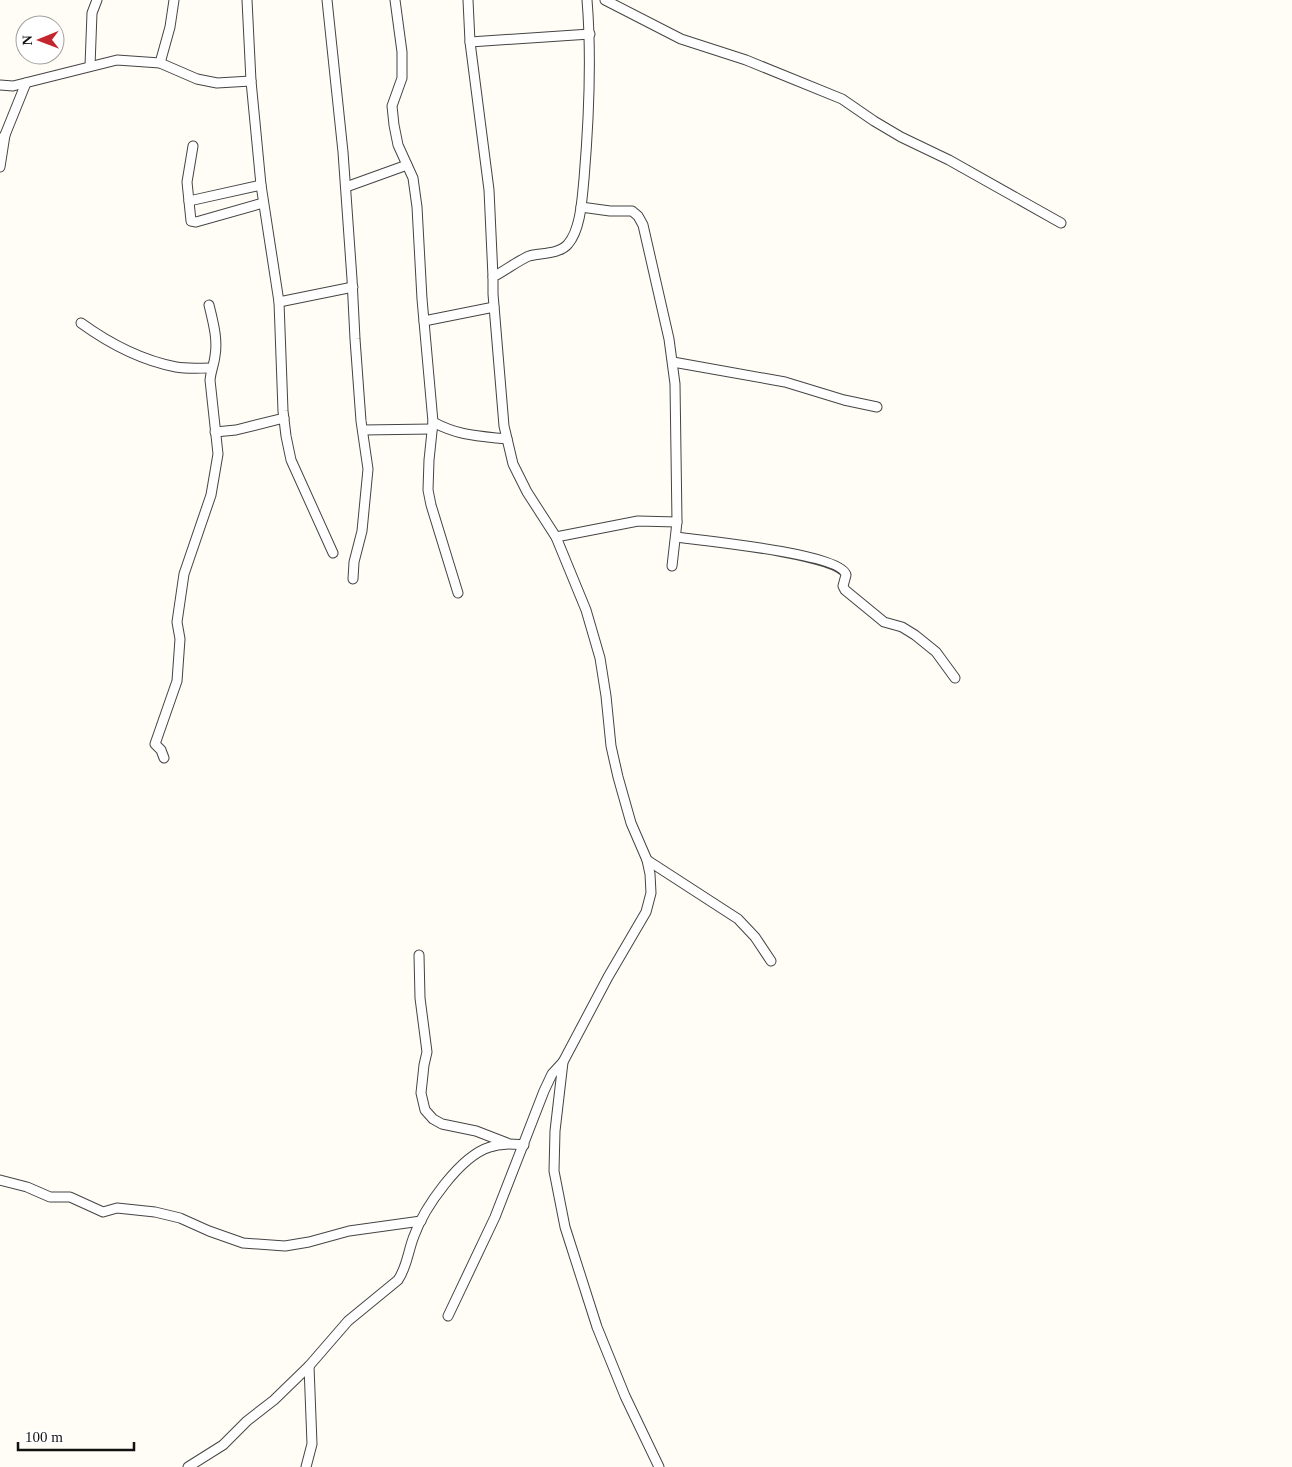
<svg xmlns="http://www.w3.org/2000/svg" width="1292" height="1467" font-family="Georgia,serif">
<style>
.lines{fill:none;stroke-linecap:round;stroke-linejoin:round}
.street-casing{stroke:#444;stroke-width:11}
.street{stroke:#fff;stroke-width:9}
</style>
<rect width="100%" height="100%" fill="#fffdf5"/>
<g class="lines">
<g class="street-casing">
<g id="street">
<polyline points="247,0 251,81 261,185 279,302 283,411 286,436 291,460 333,553"/>
<polyline points="327,0 343,152 352,279 355,339 361,421 368,469 362,531 354,562 353,579"/>
<polyline points="395,0 402,52 402,78 392,106 394,125 398,145 413,178 417,207 422,299 433,422 429,460 428,490 431,505 458,593"/>
<polyline points="468,0 470,42 489,190 493,277"/>
<path d="M587,0c5,60 2,119 -3,179 -2,19 -3,50 -16,65 -8,10 -27,9 -39,12 -10,4 -26,16 -36,21v17l11,132 9,38 14,28 29,45 30,73 14,48 6,38 5,50 7,31 13,46 16,37 3,14 1,19 -5,19 -38,65 -45,85 -8,69 -1,40 11,56 32,100 28,69 34,71"/>
<polyline points="605,0 681,39 746,60 842,99 874,121 901,137 949,160 1061,223"/>
<polyline points="470,42 590,34"/>
<polyline points="160,63 170,27 174,0"/>
<polyline points="90,66 92,13 97,0"/>
<polyline points="0,85 13,86 117,60 160,63 197,79 217,83 251,81"/>
<polyline points="0,141 5,135 26,83"/>
<polyline points="193,146 187,182 191,221 196,222 263,203"/>
<polyline points="0,167 5,135"/>
<polyline points="346,187 407,165"/>
<polyline points="189,201 261,185"/>
<polyline points="581,207 610,211 632,211 638,216 643,225 669,339 675,384 677,522 672,566"/>
<polyline points="279,302 353,287"/>
<polyline points="424,321 494,307"/>
<path d="M81,323c29,21 59,37 95,44 11,2 23,1 35,1"/>
<polyline points="673,362 785,382 844,400 877,407"/>
<path d="M433,422c26,14 45,14 74,17"/>
<polyline points="363,430 432,429"/>
<polyline points="215,432 236,430 284,418"/>
<polyline points="556,537 638,521 677,522"/>
<path d="M676,537c23,3 166,17 170,38l-3,11 2,4 39,32 18,5 13,8 21,17 19,26"/>
<path d="M164,758l-3,-8 -6,-6 22,-63 3,-42 -3,-17 7,-48 27,-79 7,-41 -8,-74c1,-10 4,-15 5,-24 3,-17 -2,-34 -6,-51"/>
<polyline points="647,860 738,919 755,937 771,961"/>
<polyline points="419,955 420,998 427,1052 424,1065 421,1093 425,1110 433,1119 442,1124 476,1131 507,1143"/>
<polyline points="0,1180 27,1187 50,1197 70,1197 103,1212 117,1208 155,1212 180,1218 209,1231 243,1243 285,1246 309,1242 349,1231 421,1221"/>
<polyline points="448,1316 495,1217 544,1091 552,1074 563,1062"/>
<path d="M188,1467l35,-22 24,-24 27,-21 35,-34 39,-45 50,-41c9,-13 10,-29 16,-44 10,-28 46,-80 76,-89 11,-4 22,-3 34,-2"/>
<polyline points="306,1467 312,1444 309,1366"/>
</g>
</g>
<use href="#street" class="street"/>
</g>
<g transform="translate(40 40) rotate(269)"><circle r="24" fill="#ffffff" stroke="#a0a0a0"/>
<path d="M0-4L9 19L0 12L-9 19Z" fill="#c4262e"/>
<text y="-8" font-size="14" font-weight="bold" text-anchor="middle" fill="#111111">N</text>
</g>
<path d="M18 1442v8h116v-8" fill="none" stroke="#111111" stroke-width="2.5"/>
<text x="25" y="1442" font-size="15" fill="#111111" stroke="#ffffff" stroke-width="4" paint-order="stroke">100 m</text>
</svg>
